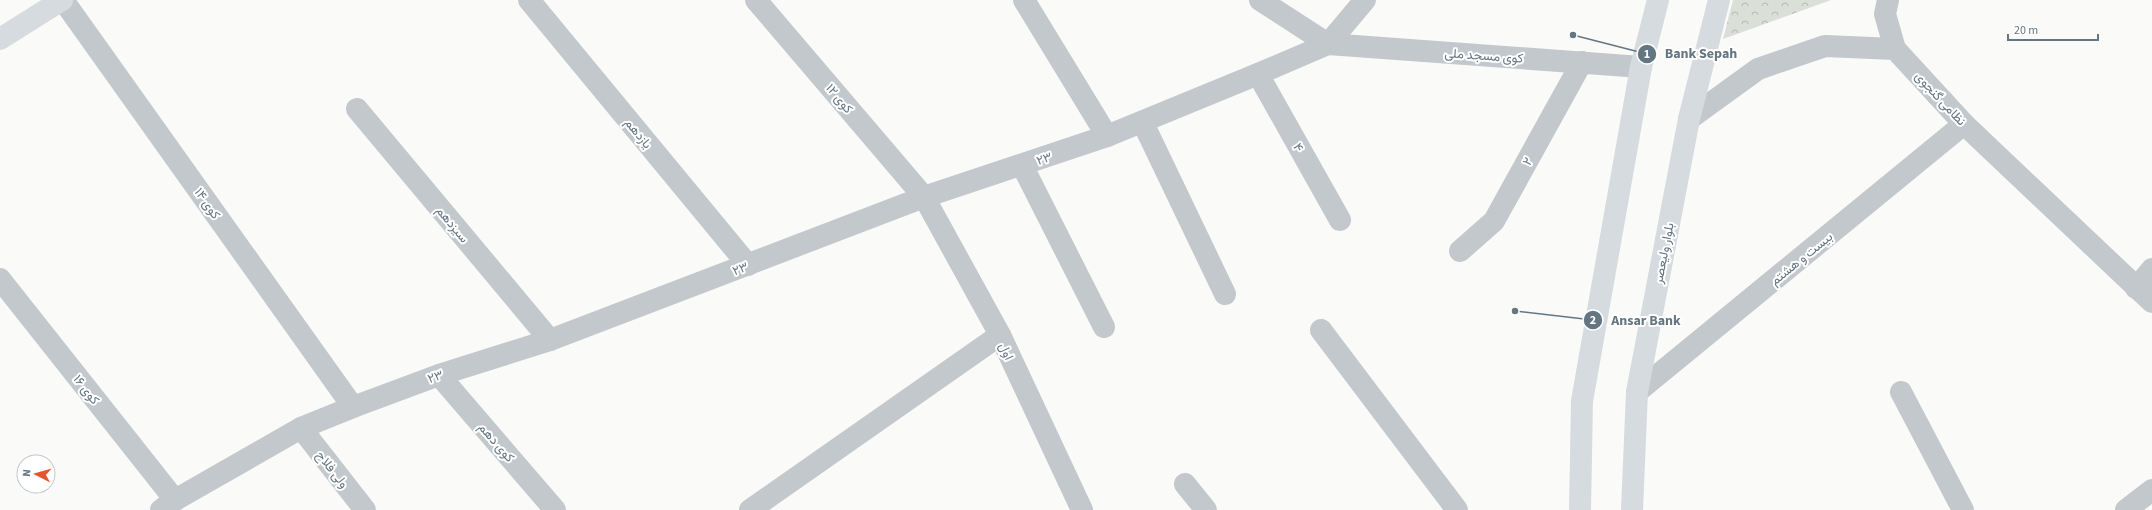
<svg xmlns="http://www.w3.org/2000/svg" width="2152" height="510" font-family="'Source Sans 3',Vazirmatn,sans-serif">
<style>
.park{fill:url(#park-crowns)}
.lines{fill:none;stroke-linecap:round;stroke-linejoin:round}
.minor{stroke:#c3c8cc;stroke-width:22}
.major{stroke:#d6dbdf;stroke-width:22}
.labels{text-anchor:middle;stroke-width:4;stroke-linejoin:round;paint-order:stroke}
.street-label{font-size:13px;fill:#657683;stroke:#fff}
.leader{fill:none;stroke:#657683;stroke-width:1.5}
.callout-dot{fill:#657683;stroke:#fff;stroke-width:1.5}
.mark-label{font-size:12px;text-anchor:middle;font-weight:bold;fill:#fff}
.callout-label{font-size:14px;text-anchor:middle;font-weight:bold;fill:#657683;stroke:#fff;stroke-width:4;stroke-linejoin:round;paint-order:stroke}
</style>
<defs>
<pattern id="park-crowns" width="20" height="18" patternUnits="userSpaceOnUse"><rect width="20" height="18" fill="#dadfd7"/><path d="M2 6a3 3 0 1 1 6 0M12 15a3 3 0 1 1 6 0" fill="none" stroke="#b4b9b4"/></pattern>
</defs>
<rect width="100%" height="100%" fill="#fafaf8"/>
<polygon class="park" points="1733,0 1831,0 1723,39"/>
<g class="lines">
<g class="minor">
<polyline points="63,0 353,407"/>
<polyline points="529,0 748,265"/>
<polyline points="756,0 924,197 1000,335 1082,510"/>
<polyline points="1024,0 1107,136"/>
<polyline points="1260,0 1328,44 1641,67"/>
<polyline points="1888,0 1885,14 1895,49"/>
<polyline points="1258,74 1340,220"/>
<polyline points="357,109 550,340"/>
<polyline points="1689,119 1758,69 1825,46 1895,49 1964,124 2152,302"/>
<polyline points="1143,123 1225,294"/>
<polyline points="1022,165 1104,327"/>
<polyline points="1460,251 1494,221 1582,62"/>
<polyline points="0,279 175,500"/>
<polyline points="2136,288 2152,269"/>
<polyline points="1321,330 1457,510"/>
<polyline points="439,375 555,510"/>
<polyline points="1637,392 1964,124"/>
<polyline points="1901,392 1963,510"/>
<polyline points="301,428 365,510"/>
<polyline points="1185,484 1206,510"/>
<polyline points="161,510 175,500 301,428 353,407 439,375 550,340 924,197 1107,136 1258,74 1328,44 1365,0"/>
<polyline points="750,510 1000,335"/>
<polyline points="2126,510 2152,490"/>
</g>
<g class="major">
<polyline points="0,39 62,0"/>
<polyline points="1580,510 1582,401 1641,67 1658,0"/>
<polyline points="1632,510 1637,392 1689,119 1719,0"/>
</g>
</g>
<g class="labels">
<g class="street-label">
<text transform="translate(1484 55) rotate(4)" y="5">کوی مسجد ملی</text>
<text transform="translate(840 98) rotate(50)" y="5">کوی ۱۲</text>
<text transform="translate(1941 98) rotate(47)" y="5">نظامی گنجوی</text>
<text transform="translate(639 133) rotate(51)" y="5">یازدهم</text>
<text transform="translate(1299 147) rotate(61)" y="5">۴</text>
<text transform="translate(1044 158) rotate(-19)" y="5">۲۳</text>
<text transform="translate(1527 161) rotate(-61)" y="5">۲</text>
<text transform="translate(208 203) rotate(55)" y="5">کوی ۱۴</text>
<text transform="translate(453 224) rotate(50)" y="5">سیزدهم</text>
<text transform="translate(1663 253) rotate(-79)" y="5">بلوار ولیعصر</text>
<text transform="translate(1801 258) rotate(-39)" y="5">بیست و هشتم</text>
<text transform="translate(740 268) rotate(-21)" y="5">۲۳</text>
<text transform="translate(1007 351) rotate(65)" y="5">اول</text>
<text transform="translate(435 376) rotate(-20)" y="5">۲۳</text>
<text transform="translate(87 389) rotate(52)" y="5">کوی ۱۶</text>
<text transform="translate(497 442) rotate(49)" y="5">کوی دهم</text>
<text transform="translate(333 469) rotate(52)" y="5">ولی فلاح</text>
</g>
</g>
<path class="leader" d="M1573 35L1647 54M1515 311L1593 320"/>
<g class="callout-dot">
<circle cx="1573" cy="35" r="4"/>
<circle cx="1515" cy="311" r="4"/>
<circle cx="1647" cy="54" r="10"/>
<circle cx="1593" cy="320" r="10"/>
</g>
<g class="mark-label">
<text x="1647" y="58">1</text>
<text x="1593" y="324">2</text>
</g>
<g class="callout-label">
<text x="1701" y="58">Bank Sepah</text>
<text x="1646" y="325">Ansar Bank</text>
</g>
<g transform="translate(36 474) rotate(276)"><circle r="19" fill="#ffffff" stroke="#c1c8cd"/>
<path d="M0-3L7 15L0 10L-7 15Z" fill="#e4572e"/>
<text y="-6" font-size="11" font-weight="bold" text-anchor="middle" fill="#657683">N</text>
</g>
<path d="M2008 34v6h90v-6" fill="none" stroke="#657683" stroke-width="2"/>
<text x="2014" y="34" font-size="12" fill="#657683" stroke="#ffffff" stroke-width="3" paint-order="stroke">20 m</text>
</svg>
